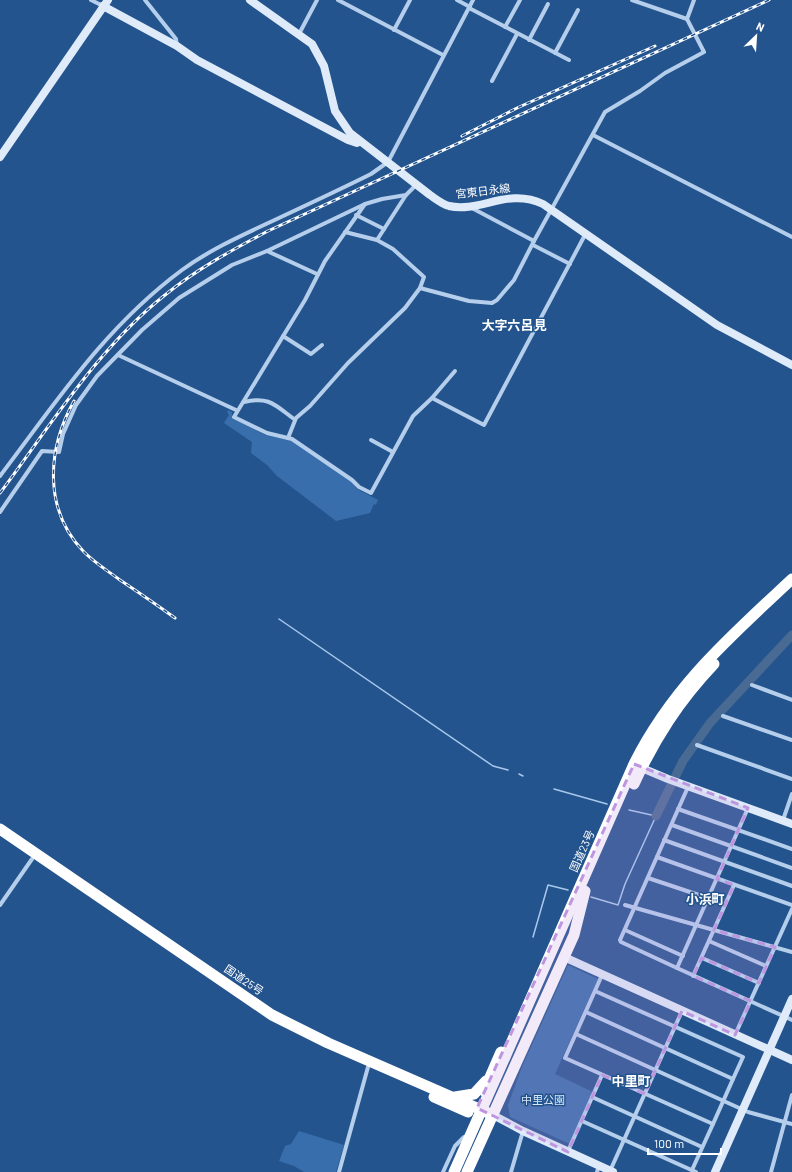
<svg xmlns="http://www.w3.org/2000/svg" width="792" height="1172" font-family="Barlow,'Noto Sans JP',sans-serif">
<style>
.green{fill:#386eab}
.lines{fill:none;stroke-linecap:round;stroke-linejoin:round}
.stream{stroke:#a8c8ec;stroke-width:1.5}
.river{stroke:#486a93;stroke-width:9}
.street{stroke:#b4ceeb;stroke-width:4}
.secondary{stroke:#dfebf9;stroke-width:8}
.highway{stroke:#fff;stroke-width:11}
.rail-casing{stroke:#fff;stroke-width:3}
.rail{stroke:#24548e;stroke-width:1.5;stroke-dasharray:4.5;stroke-linecap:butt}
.highway-bridge{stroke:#fff;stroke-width:11}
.marked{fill:#bd96df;fill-opacity:0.2;stroke:#bd96df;stroke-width:3;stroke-dasharray:8 5;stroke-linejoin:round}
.labels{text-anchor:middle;stroke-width:3;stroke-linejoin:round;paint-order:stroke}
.street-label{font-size:11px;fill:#fff;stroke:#24548e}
.park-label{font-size:11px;fill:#d9e7f8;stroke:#24548e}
.quarter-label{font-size:13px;font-weight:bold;fill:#fff;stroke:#24548e}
</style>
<rect width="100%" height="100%" fill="#24548e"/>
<g class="green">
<polygon points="228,410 232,412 232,417 265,435 292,441 351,481 357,489 378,500 376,505 374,504 370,513 336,521 277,476 267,465 251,453 252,442 224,423 229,415 227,412"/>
<polygon points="568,965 598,979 555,1074 593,1092 570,1144 510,1117 508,1105 522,1067"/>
<polygon points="299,1131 344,1145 336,1172 304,1172 294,1166 279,1161 285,1146 291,1144"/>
</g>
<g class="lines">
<g class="stream">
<polyline points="279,619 493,766 508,770"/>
<polyline points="519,774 523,776"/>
<polyline points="554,789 607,804"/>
<polyline points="591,897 618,905 625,884 656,816 629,810"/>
<polyline points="533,937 548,885 568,890"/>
</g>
<polyline class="river" points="656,816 683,761 710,723 792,635"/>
<g class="street">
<polyline points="91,0 103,6"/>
<polyline points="145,0 176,39 177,46"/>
<polyline points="338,0 443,55"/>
<polyline points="457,0 470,7"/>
<polyline points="632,0 687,19 694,0"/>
<polyline points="469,8 569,60"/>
<polyline points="505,27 520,0"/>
<polyline points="394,30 410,0"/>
<polyline points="299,34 317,0"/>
<polyline points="529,40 548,4"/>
<polyline points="555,53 578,10"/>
<polyline points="492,81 517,34"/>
<polyline points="593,135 792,237"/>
<polyline points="365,204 325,261 305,300 234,417 267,433 292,439 352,480 359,487 371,493 413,416 432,398 484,425 586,233"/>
<polyline points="470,207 534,241"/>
<polyline points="356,215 384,229"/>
<polyline points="377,240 406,195"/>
<polyline points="533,245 570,264"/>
<polyline points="267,251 317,274"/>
<polyline points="420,288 469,301 492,303 497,300 514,280 534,241 605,112 640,91 665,73 704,52 687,19"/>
<polyline points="283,336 311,354 322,345"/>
<polyline points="118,355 236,410"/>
<polyline points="432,398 455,371"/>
<path d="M244,402c25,-6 31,3 50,17"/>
<polyline points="288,438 296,418 310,406 348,363 405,308 420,288 424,277 393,249 377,240 345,232"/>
<polyline points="371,440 393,452"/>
<path d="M0,476c57,-75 105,-149 182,-206 30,-22 65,-37 99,-53 30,-14 60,-28 90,-43l17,-12 85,-162"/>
<polyline points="0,512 42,451 59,452 63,434 76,405 97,376 142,330 179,298 232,265 267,251 365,204 382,199 406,195 416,185"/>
<polyline points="752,685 792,700"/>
<polyline points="723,716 792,740"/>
<polyline points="697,745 792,779"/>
<polyline points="748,808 677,968 792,1020"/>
<polyline points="678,809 792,849"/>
<polyline points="783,820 792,794"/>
<polyline points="672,825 792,868"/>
<polyline points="664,840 792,886"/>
<polyline points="657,857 792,905"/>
<polyline points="648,878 708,898"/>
<polyline points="0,905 32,859"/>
<polyline points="625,905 792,952"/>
<polyline points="625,930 683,956"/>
<polyline points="709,941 766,966"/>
<polyline points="702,958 759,983"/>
<polyline points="677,968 621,942 620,940 688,787"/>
<polyline points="693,976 734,885"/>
<polyline points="595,991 743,1057 733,1079"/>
<polyline points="586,1012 733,1079 713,1124 565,1058 602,975"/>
<polyline points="576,1034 748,1112 792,1124"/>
<polyline points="735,1035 792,909"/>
<polyline points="592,1097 702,1147"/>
<polyline points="582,1121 696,1172"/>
<polyline points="568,1151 602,1075"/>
<polyline points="692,1170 713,1124"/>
<polyline points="610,1171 682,1011"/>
<polyline points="339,1172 368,1067"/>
<polyline points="443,1172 455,1146 464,1137"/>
<polyline points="511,1172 523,1131"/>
<polyline points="597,1172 599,1166"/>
<polyline points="771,1172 792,1095"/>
</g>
<g class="secondary">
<path d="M250,0l62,44 12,22 11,45 15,22 80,62c6,4 12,9 19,11 31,7 59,-19 94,-2l174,121 75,40"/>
<polyline points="103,6 177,46 197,60 348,140 357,143 359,142"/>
<polyline points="0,157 108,0"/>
<polyline points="637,766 668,779 792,824"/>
<polyline points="564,957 792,1060"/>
<polyline points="493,1115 523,1131 613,1172"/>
<polyline points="715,1172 792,999"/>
</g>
<g class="highway">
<path d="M634,784c21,-46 45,-83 80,-120"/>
<polyline points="0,829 272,1015 328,1043 493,1115"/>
<path d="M505,1057l129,-293c39,-78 96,-127 158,-185"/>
<polyline points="484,1091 501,1052"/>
<polyline points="434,1097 468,1112"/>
<polyline points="455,1097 474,1094 486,1081"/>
<polyline points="467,1172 574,935 585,891"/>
</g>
<g class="rail-casing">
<g id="rail">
<polyline points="462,136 517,108 655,46"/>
<path d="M74,401c-27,48 -31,109 10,151 11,11 24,19 36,28 18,12 37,25 55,38"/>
<path d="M0,493c51,-68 98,-145 165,-198 32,-26 67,-45 103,-64l501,-231"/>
</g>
</g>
<use href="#rail" class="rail"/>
<polyline class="highway-bridge" points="454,1172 505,1057"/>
</g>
<path class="marked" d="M634,764l114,44 -31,71 17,6 -20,45 61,17 -16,36 -57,-25 -9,18 58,25 -16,34 -53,-24 -37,83 -43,-19 -34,77 -91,-44z"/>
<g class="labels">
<g class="street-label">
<text transform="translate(483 191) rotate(-7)" y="4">宮東日永線</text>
<text transform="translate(582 851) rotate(-66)" y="4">国道23号</text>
<text transform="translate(244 980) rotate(34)" y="4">国道25号</text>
</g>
<g class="park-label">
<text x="543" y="1104">中里公園</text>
</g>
<g class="quarter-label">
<text x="514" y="330">大字六呂見</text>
<text x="705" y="904">小浜町</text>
<text x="631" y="1086">中里町</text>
</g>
</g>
<g transform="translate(756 36) rotate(25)" stroke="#24548e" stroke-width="3" paint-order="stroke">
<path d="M0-3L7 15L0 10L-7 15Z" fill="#ffffff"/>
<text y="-6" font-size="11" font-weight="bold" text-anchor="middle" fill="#ffffff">N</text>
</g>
<path d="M648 1148v6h73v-6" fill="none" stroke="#ffffff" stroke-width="2"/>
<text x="654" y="1148" font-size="12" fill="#ffffff" stroke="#24548e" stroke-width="3" paint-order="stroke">100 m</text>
</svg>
